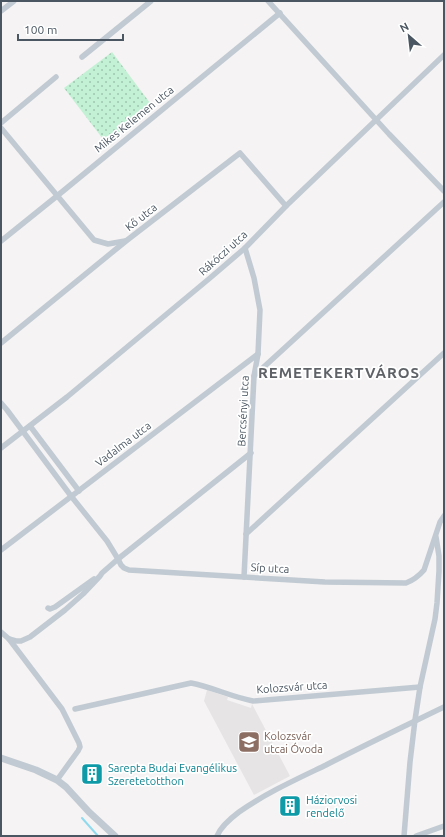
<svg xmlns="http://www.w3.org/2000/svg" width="445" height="837" font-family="Ubuntu,sans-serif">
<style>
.education{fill:#e6e4e5}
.grass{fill:url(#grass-dots)}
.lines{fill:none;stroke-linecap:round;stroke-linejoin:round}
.stream{stroke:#90daee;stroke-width:2}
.minor{stroke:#c1cad2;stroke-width:5.5}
.tertiary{stroke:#c1cad2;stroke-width:7}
.labels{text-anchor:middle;stroke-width:3.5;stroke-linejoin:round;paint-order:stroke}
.street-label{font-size:11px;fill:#4a5661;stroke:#fff}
.education-label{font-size:11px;fill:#785e54;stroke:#fff;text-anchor:start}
.culture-label{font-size:11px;fill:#0d838f;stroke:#fff;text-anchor:start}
.district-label{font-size:15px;font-weight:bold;letter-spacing:1px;fill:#5f6368;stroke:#fff}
</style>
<defs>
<pattern id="grass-dots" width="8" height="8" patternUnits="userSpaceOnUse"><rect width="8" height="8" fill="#c3f1d5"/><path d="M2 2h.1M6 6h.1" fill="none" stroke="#a0c6b0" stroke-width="1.8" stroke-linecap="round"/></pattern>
</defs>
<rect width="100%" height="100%" fill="#f5f3f3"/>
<polygon class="education" points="207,690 228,697 227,700 251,708 252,704 290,776 254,795 204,701"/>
<polygon class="grass" points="112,52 153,107 106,143 64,88"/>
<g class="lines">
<polyline class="stream" points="82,818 98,836"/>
<g class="minor">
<polyline points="268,1 389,134 444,191"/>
<polyline points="1,11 14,1"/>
<polyline points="82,57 151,1"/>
<polyline points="1,123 56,77"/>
<polyline points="1,128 94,240 108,244 125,241"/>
<polyline points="1,241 57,196 280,13"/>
<polyline points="1,343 126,241 240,153 286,206"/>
<polyline points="254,376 444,202"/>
<path d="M1,403l6,7 64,86 36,45 11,18 3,6 3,3 5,2 196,12 81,1c8,-3 12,-6 18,-13l16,-48 4,-6"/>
<polyline points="30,426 79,491"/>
<polyline points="1,448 67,397 210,278 245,248 286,206 444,55"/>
<polyline points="246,534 444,353"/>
<polyline points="1,550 258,354"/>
<polyline points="244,577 254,376 258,354 260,310 254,278 245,248"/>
<polyline points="48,608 50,609 55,607 94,579"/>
<polyline points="1,632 9,639 62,709 79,743 80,747 78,751 57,780"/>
<polyline points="9,639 16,641 21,641 30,637 65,610 83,594 100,576 102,573 118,559 251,453"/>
<path d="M75,709l116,-26c21,4 41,14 62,18l167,-14"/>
<path d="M217,836c4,-10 14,-18 22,-24 27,-19 58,-33 87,-47 39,-20 79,-39 118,-58"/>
<polyline points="404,836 410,762 415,720 420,687 435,619 437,603 439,571 439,556 436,537"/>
<polyline points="416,836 444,826"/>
</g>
<polyline class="tertiary" points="1,758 36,770 57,780 66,787 89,812 115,836"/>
</g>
<defs>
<g id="school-square" transform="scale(1.15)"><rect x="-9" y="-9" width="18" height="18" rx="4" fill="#8d6e63" stroke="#fff"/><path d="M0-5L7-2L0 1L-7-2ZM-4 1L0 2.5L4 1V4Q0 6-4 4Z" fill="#fff"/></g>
<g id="building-square" transform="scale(1.15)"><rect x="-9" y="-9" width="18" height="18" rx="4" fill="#0f9aa8" stroke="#fff"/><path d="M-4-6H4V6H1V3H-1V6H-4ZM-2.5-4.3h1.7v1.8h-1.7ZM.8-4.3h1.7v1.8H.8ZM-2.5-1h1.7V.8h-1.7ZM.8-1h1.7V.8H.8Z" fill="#fff"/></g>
</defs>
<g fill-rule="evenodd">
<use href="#school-square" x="249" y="742"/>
<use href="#building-square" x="92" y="774"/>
<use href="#building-square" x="290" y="806"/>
</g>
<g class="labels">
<g class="street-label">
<text transform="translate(134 119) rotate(-39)" y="4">Mikes Kelemen utca</text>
<text transform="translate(141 217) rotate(-38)" y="4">Kő utca</text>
<text transform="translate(223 253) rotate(-42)" y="4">Rákóczi utca</text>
<text transform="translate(243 411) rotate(-87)" y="4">Bercsényi utca</text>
<text transform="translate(123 444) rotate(-37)" y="4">Vadalma utca</text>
<text transform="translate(270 568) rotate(3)" y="4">Síp utca</text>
<text transform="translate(292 687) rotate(-4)" y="4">Kolozsvár utca</text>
</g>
<g class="education-label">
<text x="264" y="740">Kolozsvár<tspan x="264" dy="13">utcai Óvoda</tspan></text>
</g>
<g class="culture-label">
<text x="108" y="772">Sarepta Budai Evangélikus<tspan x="108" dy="13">Szeretetotthon</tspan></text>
<text x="306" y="804">Háziorvosi<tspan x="306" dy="13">rendelő</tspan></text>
</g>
<g class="district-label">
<text x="339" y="378">REMETEKERTVÁROS</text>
</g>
</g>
<rect width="445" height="837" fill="none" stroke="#4a5661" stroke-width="4"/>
<g transform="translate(409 36) rotate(332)" stroke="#ffffff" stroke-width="3" paint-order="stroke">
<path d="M0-3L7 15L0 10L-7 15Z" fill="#4a5661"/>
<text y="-6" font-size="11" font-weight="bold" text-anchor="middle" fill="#4a5661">N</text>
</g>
<path d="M18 34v6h105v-6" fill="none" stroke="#4a5661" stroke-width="2"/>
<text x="24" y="34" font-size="12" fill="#4a5661" stroke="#ffffff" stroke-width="3" paint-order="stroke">100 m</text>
</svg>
